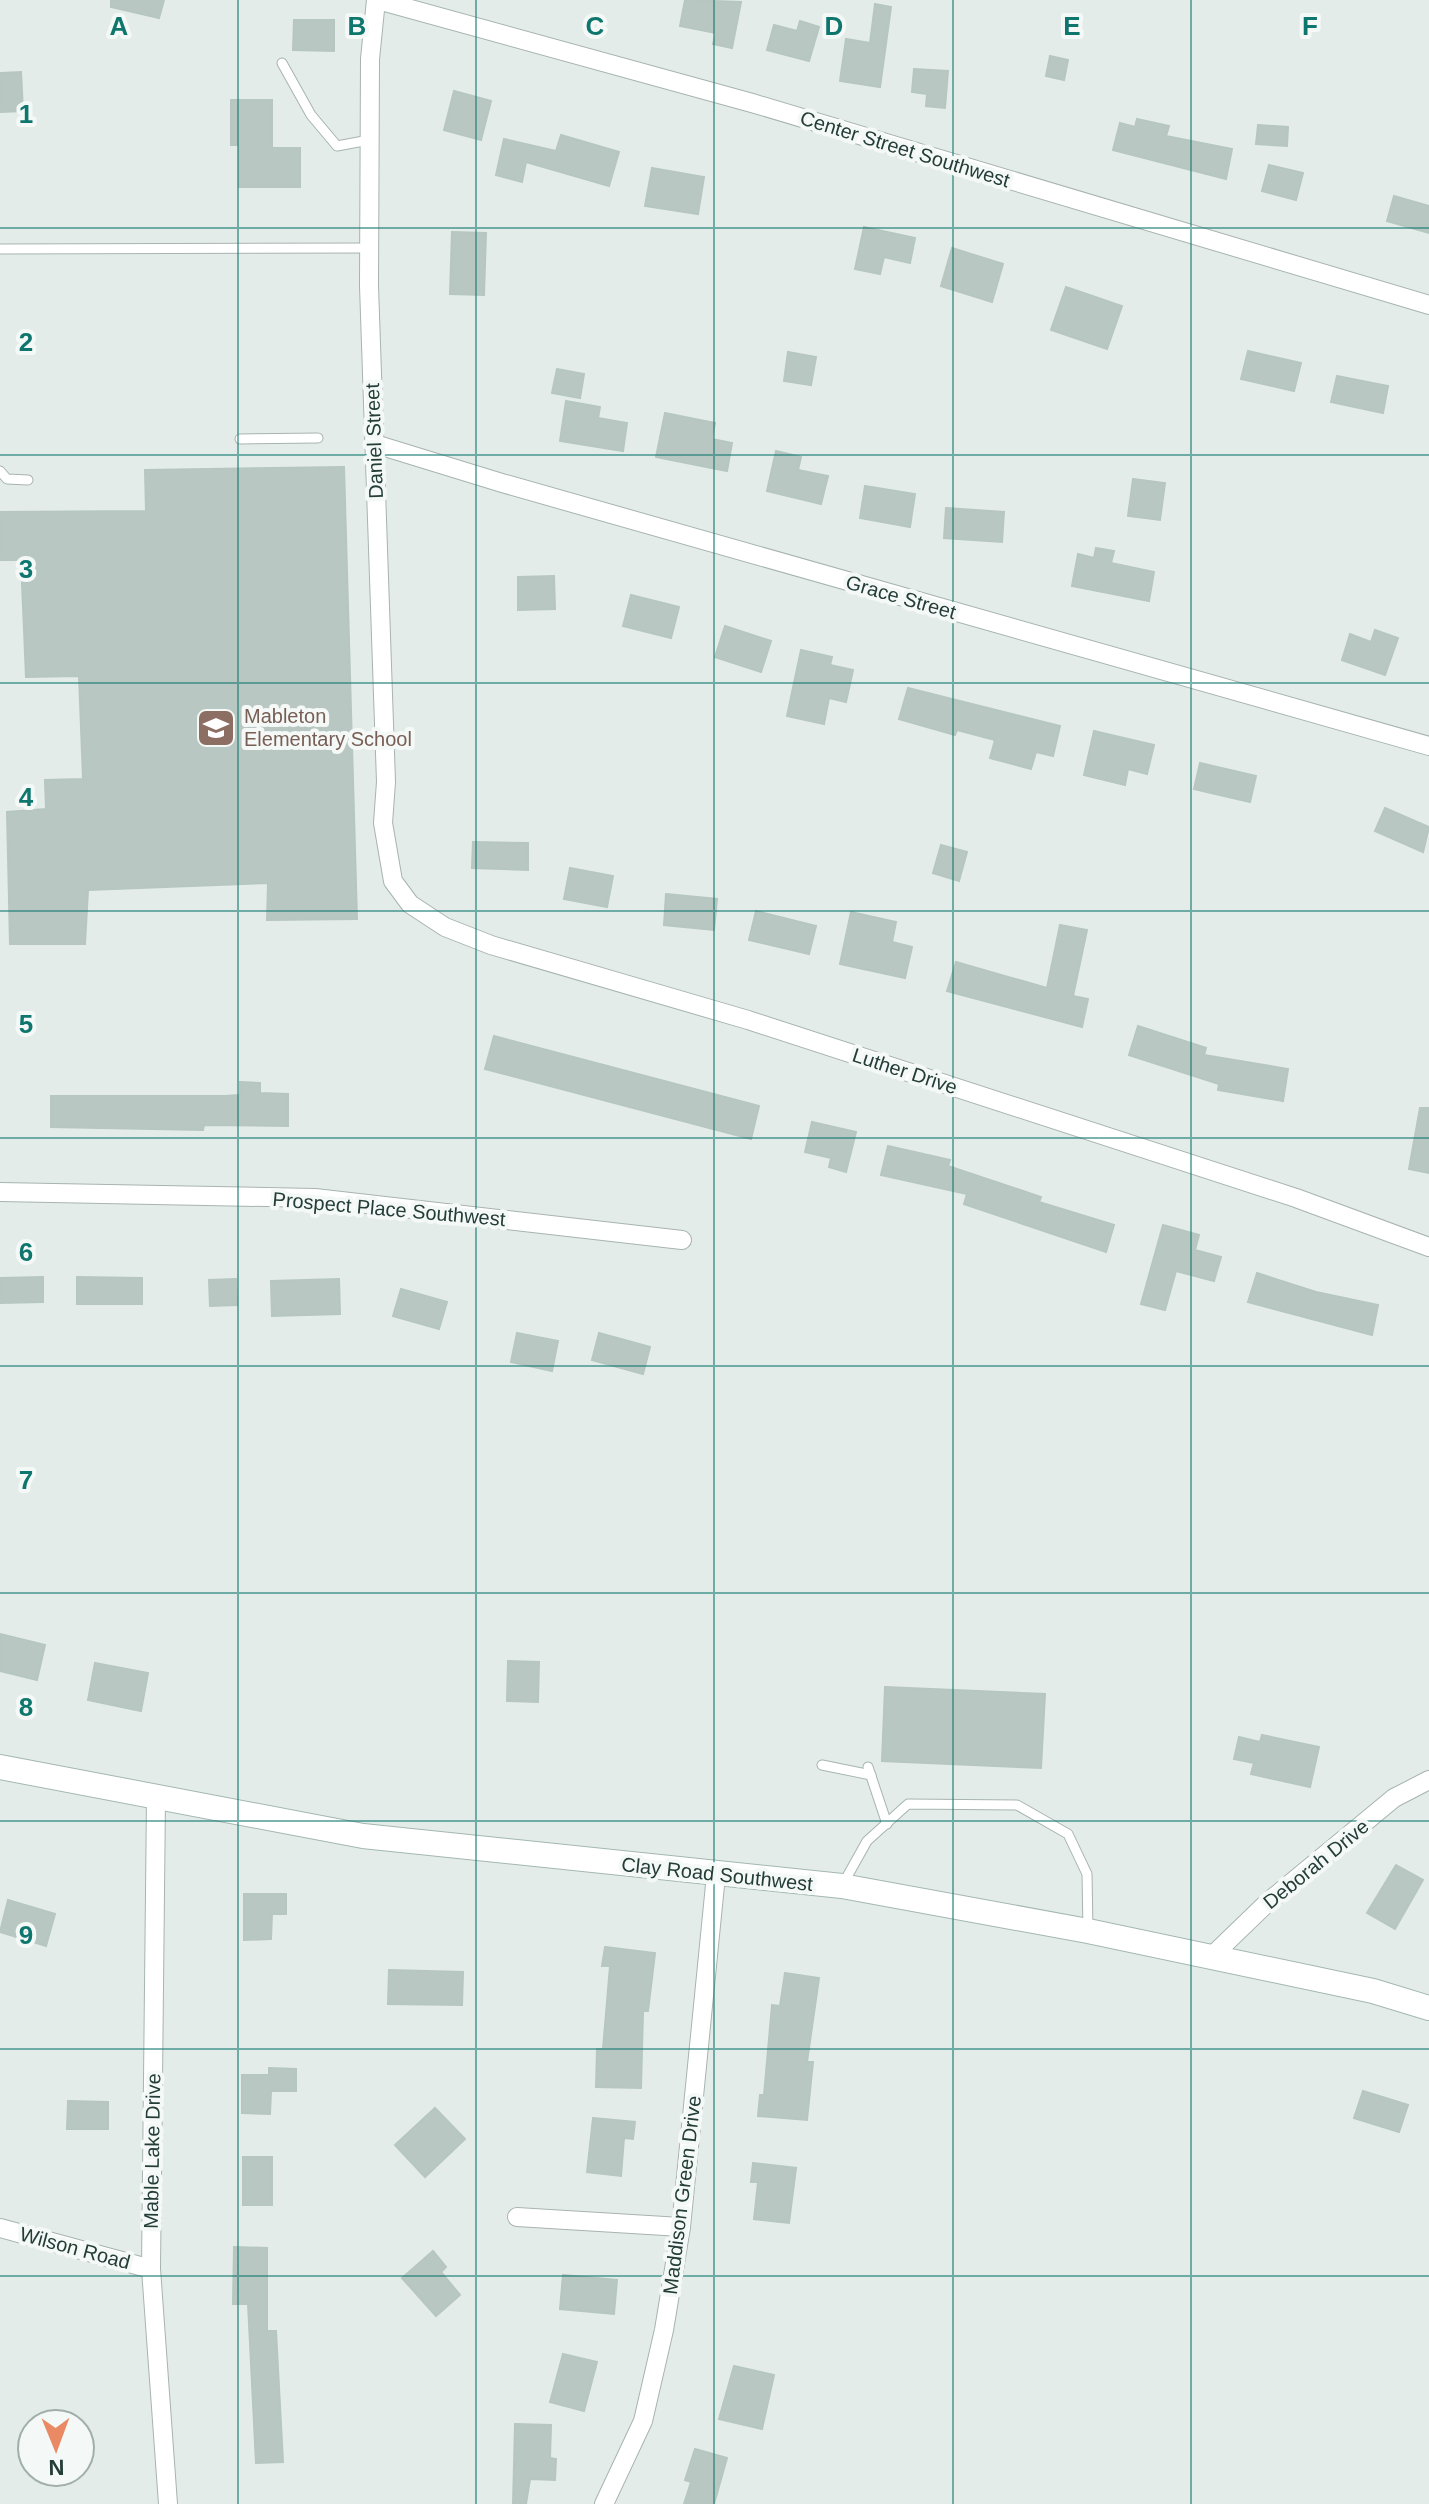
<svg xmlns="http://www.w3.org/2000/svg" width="1429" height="2504" font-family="Arial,sans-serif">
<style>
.building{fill:#b9c7c2;stroke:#b6c6c0;stroke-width:2}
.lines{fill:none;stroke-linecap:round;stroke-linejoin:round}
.lane-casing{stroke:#a7b4b0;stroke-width:11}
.street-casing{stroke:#a7b4b0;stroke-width:20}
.secondary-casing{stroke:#a3b7b1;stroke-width:26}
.lane{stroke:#fff;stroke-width:9}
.street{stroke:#fff;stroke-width:18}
.secondary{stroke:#fff;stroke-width:24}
.grid{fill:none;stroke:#0f766e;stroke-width:2;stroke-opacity:0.55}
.labels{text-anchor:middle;stroke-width:8;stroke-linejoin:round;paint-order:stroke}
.street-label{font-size:20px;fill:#243d37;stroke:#f4f9f7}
.education-label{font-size:20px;fill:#785e54;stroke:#f4f9f7;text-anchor:start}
.grid-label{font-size:26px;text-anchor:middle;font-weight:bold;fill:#0f766e;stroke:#f4f9f7;stroke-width:8;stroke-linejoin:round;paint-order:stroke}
</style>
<rect width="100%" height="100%" fill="#e4ece9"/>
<g class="building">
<polygon points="111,0 164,0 159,18 111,7"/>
<polygon points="685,0 741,2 732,48 713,44 716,33 680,26"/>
<polygon points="875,4 891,7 880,87 840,81 846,39 870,43"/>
<polygon points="294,20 334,20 334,51 293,50"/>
<polygon points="800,21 819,27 809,61 767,50 774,25 797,31"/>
<polygon points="1050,56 1068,60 1064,80 1046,76"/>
<polygon points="914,69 948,71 945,108 926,106 927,94 912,92"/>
<polygon points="21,72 23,111 0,112 0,73"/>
<polygon points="454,91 491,101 481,140 444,130"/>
<polygon points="231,100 272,100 272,148 300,148 300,187 239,187 239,145 231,145"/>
<polygon points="1137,119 1169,126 1166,136 1232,149 1226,179 1113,150 1120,123 1135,127"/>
<polygon points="1258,125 1288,127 1287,146 1256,144"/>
<polygon points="561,135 619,152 609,186 526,162 522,182 496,175 504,139 556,151"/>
<polygon points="1269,165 1303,173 1296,200 1262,191"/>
<polygon points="652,168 704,177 698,214 645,206"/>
<polygon points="1394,196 1429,206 1429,233 1387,221"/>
<polygon points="864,227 915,238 910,263 884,257 880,274 855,269"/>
<polygon points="452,232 486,233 484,295 450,294"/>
<polygon points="952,248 1003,264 992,302 941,286"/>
<polygon points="1066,287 1122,306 1107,349 1051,330"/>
<polygon points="1248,351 1301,363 1294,391 1241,379"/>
<polygon points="788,352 816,357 811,385 784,381"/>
<polygon points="557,369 584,374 580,398 552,393"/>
<polygon points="1337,376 1388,386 1383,413 1331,402"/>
<polygon points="566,401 600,407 598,418 627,423 623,451 560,441"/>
<polygon points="665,413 715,423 712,439 732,443 727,471 656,457"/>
<polygon points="776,451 801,457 798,470 828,476 821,504 767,491"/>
<polygon points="344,467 357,919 267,920 268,883 88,890 85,944 10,944 7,812 46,809 45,780 83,779 79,676 26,677 21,560 0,560 0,512 146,511 145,470"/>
<polygon points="1133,479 1165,483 1160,520 1128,516"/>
<polygon points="865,486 915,494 910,527 860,518"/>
<polygon points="946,508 1004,512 1002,542 944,538"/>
<polygon points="1096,548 1114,551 1111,563 1154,572 1149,601 1072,586 1078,554 1094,558"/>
<polygon points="554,576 555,609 518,610 518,577"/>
<polygon points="631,595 679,607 671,638 623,626"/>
<polygon points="725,626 771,641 761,672 715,657"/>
<polygon points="1375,630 1398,638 1385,675 1342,660 1350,634 1371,642"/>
<polygon points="801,650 832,657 830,665 853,670 846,702 829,698 824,724 787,716"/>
<polygon points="908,688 1060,726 1053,756 1036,752 1031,769 990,758 995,740 957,730 955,735 899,719"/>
<polygon points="1094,731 1154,745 1147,774 1128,769 1125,785 1084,775"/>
<polygon points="1200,763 1256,776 1250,802 1194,789"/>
<polygon points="1385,808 1429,827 1423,852 1375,831"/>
<polygon points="473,842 528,843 528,870 472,868"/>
<polygon points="941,845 967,852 959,881 933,873"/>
<polygon points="570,868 613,876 607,907 564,899"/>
<polygon points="666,894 717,899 714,930 664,925"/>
<polygon points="756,911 816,926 809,954 749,940"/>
<polygon points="851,912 896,922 892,942 912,947 905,978 840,964"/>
<polygon points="1060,925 1087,930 1073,996 1088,999 1082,1027 947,991 956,962 1047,988"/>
<polygon points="1138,1026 1206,1048 1204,1055 1288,1069 1283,1101 1218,1090 1219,1084 1129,1055"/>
<polygon points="494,1036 759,1106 751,1139 485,1069"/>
<polygon points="240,1082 260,1083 260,1093 288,1094 288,1126 204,1125 203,1130 51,1127 51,1096 225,1096 240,1095"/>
<polygon points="1420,1108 1429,1108 1429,1173 1409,1169"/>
<polygon points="812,1122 856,1132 846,1172 829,1167 831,1158 805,1152"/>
<polygon points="888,1146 950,1160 948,1166 1041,1197 1039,1202 1114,1225 1106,1252 964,1204 967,1194 881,1175"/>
<polygon points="1163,1225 1199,1235 1195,1250 1221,1257 1214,1281 1176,1271 1165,1310 1141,1304"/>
<polygon points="1257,1273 1316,1292 1378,1305 1372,1335 1248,1302"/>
<polygon points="43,1277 43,1302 0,1303 0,1278"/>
<polygon points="77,1277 142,1278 142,1304 77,1304"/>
<polygon points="236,1279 237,1305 210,1306 209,1280"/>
<polygon points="339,1279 340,1314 272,1316 271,1281"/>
<polygon points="401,1289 447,1302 439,1329 393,1316"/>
<polygon points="517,1333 558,1341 552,1371 511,1362"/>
<polygon points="599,1333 650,1347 643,1374 592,1360"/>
<polygon points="0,1634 45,1645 37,1680 0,1671"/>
<polygon points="508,1661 539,1662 538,1702 507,1701"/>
<polygon points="95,1663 148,1673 141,1711 88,1700"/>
<polygon points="885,1687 1045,1694 1041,1768 882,1761"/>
<polygon points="1262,1735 1319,1747 1310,1787 1251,1774 1254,1763 1234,1759 1239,1737 1260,1742"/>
<polygon points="1396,1865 1423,1880 1395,1929 1367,1913"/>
<polygon points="244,1894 286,1894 286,1914 272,1914 271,1939 244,1940"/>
<polygon points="8,1900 55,1914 46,1946 0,1932"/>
<polygon points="605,1947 655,1953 648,2011 643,2011 641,2088 596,2087 597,2049 603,2049 610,1966 602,1966"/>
<polygon points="389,1970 463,1972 462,2005 388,2004"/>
<polygon points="785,1973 819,1978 807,2062 813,2062 807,2120 758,2116 760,2095 764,2095 772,2005 780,2006"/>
<polygon points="269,2068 296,2069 296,2091 271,2091 270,2114 242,2113 242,2075 269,2075"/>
<polygon points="1363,2091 1408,2105 1399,2132 1354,2118"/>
<polygon points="68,2101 108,2102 108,2129 67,2129"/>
<polygon points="435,2108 465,2139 425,2177 395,2145"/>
<polygon points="593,2118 635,2122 633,2139 624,2138 621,2176 587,2172"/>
<rect x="243" y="2157" width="29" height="48"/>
<polygon points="753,2163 796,2168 789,2223 754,2219 758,2182 751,2182"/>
<polygon points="234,2247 267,2248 267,2331 276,2331 283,2462 256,2463 248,2304 233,2304"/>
<polygon points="433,2251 446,2267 441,2272 460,2295 436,2316 402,2278"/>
<polygon points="563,2275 617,2280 614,2314 560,2309"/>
<polygon points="563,2354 597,2362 584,2411 550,2402"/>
<polygon points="734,2366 774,2375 762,2429 719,2419"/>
<polygon points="515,2424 551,2425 550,2458 556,2459 555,2480 530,2479 526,2504 513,2504"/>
<polygon points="695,2449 727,2458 714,2504 684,2504 691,2482 685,2480"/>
</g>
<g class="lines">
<g class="lane-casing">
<g id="lane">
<polyline points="282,63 311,115 337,146 369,140"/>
<polyline points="0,249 369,248"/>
<polyline points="240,439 318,438"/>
<polyline points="0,471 7,479 28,480"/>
<polyline points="822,1765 871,1775"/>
<polyline points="868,1767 887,1824"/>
<polyline points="843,1884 867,1841 908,1804 1017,1805 1068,1834 1087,1874 1088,1931"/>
</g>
</g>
<g class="street-casing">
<g id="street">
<polyline points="376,0 370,59 369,286 386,782 383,823 393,881 410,904 445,927 491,945 748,1020 1296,1198 1429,1247"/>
<polyline points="378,0 752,103 1429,305"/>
<polyline points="375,444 502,483 1429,746"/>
<polyline points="0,1192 315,1198 682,1240"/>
<polyline points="156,1798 151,2269 168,2504"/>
<polyline points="1211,1957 1268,1902 1394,1798 1429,1780"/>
<polyline points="517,2217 681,2227"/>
<polyline points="0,2228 151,2269"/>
<polyline points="604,2504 643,2421 664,2330 681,2227 716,1875"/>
</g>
</g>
<g class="secondary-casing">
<polyline id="secondary" points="0,1767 363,1836 842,1886 1088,1931 1373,1991 1429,2008"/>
</g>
<use href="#lane" class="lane"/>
<use href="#street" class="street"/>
<use href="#secondary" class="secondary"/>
</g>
<path class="grid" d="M238,0v2504M476,0v2504M714,0v2504M953,0v2504M1191,0v2504M0,228h1429M0,455h1429M0,683h1429M0,911h1429M0,1138h1429M0,1366h1429M0,1593h1429M0,1821h1429M0,2049h1429M0,2276h1429"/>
<defs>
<g id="school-square" transform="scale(2)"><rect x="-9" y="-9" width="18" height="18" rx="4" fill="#8d6e63" stroke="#f4f9f7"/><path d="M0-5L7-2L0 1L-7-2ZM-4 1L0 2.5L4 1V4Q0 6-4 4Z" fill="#fff"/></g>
</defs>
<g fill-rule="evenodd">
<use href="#school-square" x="216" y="728"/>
</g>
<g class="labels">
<g class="street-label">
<text transform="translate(905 149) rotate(17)" y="7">Center Street Southwest</text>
<text transform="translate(374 441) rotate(-92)" y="7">Daniel Street</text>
<text transform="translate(901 597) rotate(16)" y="7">Grace Street</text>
<text transform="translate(905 1071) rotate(18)" y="7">Luther Drive</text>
<text transform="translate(389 1209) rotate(5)" y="7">Prospect Place Southwest</text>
<text transform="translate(1316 1864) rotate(-39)" y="7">Deborah Drive</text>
<text transform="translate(717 1874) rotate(6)" y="7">Clay Road Southwest</text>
<text transform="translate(152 2151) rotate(-89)" y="7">Mable Lake Drive</text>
<text transform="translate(682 2195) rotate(-83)" y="7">Maddison Green Drive</text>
<text transform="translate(75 2248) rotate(15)" y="7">Wilson Road</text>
</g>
<g class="education-label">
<text x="244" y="723">Mableton<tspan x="244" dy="23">Elementary School</tspan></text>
</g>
</g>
<g class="grid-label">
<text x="119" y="35">A</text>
<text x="357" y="35">B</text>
<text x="595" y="35">C</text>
<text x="834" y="35">D</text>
<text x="1072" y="35">E</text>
<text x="1310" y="35">F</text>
<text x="26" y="123">1</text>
<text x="26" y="351">2</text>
<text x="26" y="578">3</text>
<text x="26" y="806">4</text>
<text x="26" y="1033">5</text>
<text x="26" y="1261">6</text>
<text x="26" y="1489">7</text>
<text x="26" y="1716">8</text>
<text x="26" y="1944">9</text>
</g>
<g transform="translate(56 2448) rotate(179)"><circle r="38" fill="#f4f9f7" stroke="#a1aeaa" stroke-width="2"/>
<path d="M0-6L14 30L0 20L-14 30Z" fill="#e98a65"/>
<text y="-12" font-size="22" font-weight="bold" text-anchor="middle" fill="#243d37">N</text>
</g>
</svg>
